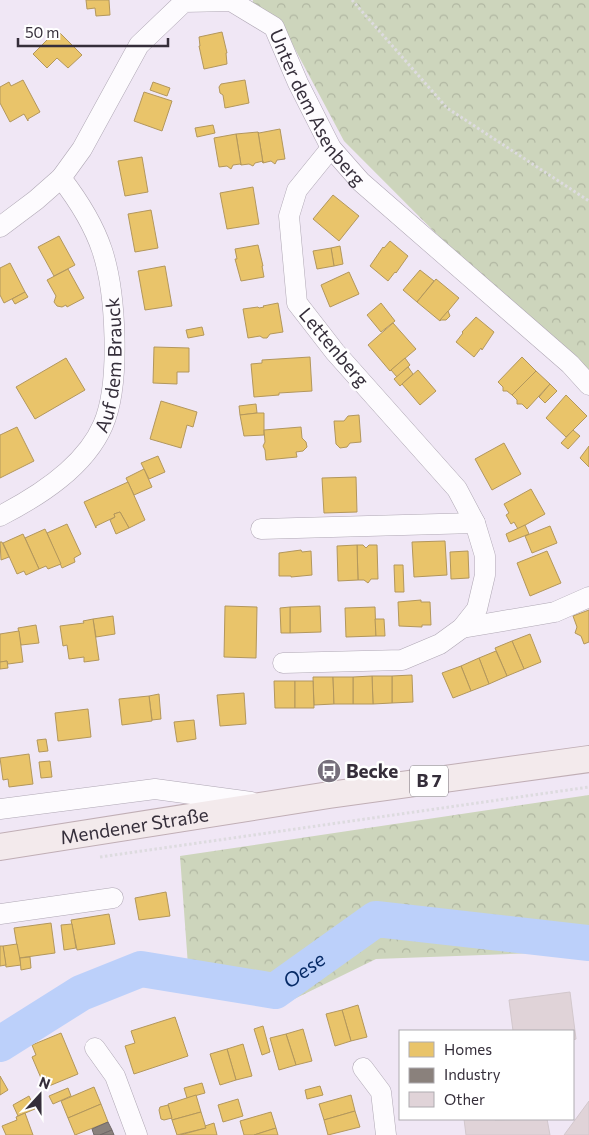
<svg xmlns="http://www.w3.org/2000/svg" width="589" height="1135" font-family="Commissioner,sans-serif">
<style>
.forest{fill:url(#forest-crowns)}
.homes{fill:#e9c46a;stroke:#b3975c}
.industry{fill:#8a817c;stroke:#706868}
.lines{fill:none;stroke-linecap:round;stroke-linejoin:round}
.river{stroke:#bcd0fa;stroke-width:36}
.building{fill:#e0d3d8;stroke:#d2c7cc}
.minor-casing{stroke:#afa7b4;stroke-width:21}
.major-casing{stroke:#c0aeb5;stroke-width:28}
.path{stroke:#dddbdf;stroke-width:3;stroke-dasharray:2.5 2.5;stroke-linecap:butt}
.minor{stroke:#fdfbfe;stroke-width:20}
.major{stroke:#f3eaec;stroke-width:26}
.labels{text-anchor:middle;stroke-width:5;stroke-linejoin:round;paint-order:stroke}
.shield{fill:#fff;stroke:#726d75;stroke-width:1}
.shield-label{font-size:18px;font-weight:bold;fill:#352e3a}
.street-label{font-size:19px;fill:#352e3a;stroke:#fff}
.poi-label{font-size:19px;font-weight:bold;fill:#352e3a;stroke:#fff;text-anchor:start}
.water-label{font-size:20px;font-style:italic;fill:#072b67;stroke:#fff}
</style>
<defs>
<pattern id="forest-crowns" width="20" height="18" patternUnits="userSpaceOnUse" patternTransform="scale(1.25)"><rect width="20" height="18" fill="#cdd5bc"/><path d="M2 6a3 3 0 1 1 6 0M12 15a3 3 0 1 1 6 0" fill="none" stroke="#b1b7a2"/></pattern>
</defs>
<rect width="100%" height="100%" fill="#f0e7f5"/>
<g class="forest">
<polygon points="253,0 589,0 589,387 344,141 279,19 252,6"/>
<polygon points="589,795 589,951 376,959 288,1002 190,993 180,856"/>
</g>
<g class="homes">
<polygon points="86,0 109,0 110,15 96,16 95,8 87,9"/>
<polygon points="57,30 82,55 68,68 57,58 47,68 33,54"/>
<polygon points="222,32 227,53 226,53 227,64 204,69 199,46 200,46 199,37"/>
<polygon points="23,80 40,112 28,119 28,121 24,114 10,122 0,103 0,87 9,82 11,86"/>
<polygon points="245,80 249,103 225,108 223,95 220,93 219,87 221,84"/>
<polygon points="153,82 170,88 167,96 150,90"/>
<polygon points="144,92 172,101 162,131 134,121"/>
<polygon points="213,125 215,133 197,137 195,128"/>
<polygon points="280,129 285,159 277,160 275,164 271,161 263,163 258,132 259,133"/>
<polygon points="258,132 263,163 263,161 255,163 253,166 249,164 241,165 236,134"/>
<polygon points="236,134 241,165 240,164 233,165 231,169 227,166 219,167 214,138"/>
<polygon points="142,157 148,192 125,196 118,161"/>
<polygon points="253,187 259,224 227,229 220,193"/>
<polygon points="333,195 359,216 339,241 313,219"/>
<polygon points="151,210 158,248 135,252 128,214"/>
<polygon points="59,236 75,265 54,276 38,247"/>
<polygon points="390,241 408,256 396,273 395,272 388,281 370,266 383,247 384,248"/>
<polygon points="258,245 263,266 262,266 264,277 241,281 235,259 237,259 235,249"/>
<polygon points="340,246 343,264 334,266 331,248"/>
<polygon points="331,248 334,266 317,269 313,251"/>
<polygon points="10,263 25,292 4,303 0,295 0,268"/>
<polygon points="165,266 172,306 145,310 138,271"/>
<polygon points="68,269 84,298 67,307 66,305 62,307 57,306 54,302 56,296 47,280"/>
<polygon points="420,270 434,281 417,302 403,290"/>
<polygon points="349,272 359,294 330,307 321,285"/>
<polygon points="436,279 459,298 440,321 417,302"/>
<polygon points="25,292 28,297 15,304 12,299"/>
<polygon points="278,303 283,332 270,334 267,338 263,338 260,336 248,338 243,309 258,307 259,308 264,307 263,306"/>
<polygon points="381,303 395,321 381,332 367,315"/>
<polygon points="448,311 450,316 446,320 440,320"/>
<polygon points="476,317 494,332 482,350 481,348 474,357 456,342 463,333 462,332"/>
<polygon points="393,323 416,349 390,371 368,345"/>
<polygon points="202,327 204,335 188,338 186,330"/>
<polygon points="154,347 189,348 189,372 177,372 177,384 153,383"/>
<polygon points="310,357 312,391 279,393 279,395 254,397 251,364 262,363 262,360"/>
<polygon points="522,357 536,371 512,395 507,391 503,391 503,387 498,382"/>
<polygon points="66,358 85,390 35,419 16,387"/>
<polygon points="405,358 410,365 397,377 391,370"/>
<polygon points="408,367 413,374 400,386 394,379"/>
<polygon points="418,370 436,391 420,405 402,384"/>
<polygon points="536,371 550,384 527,409 522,404 517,404 517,400 512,395"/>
<polygon points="550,384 557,391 545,403 539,397"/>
<polygon points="566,395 587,416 566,437 546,418"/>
<polygon points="161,401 197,412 193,427 187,425 181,448 150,439"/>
<polygon points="256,404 257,413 240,415 239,406"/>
<polygon points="257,413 264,413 264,435 244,436 240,415"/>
<polygon points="359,415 361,442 350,443 347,447 340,448 336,444 334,421 344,421 348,416"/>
<polygon points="17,427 34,461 0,478 0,435"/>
<polygon points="301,427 302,438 306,442 307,447 303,451 296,452 297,457 266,460 265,450 263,446 265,442 264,430"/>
<polygon points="573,430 580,436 568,449 561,443"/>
<polygon points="504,443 521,474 492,490 475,459"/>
<polygon points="589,446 589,467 580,458"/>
<polygon points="158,456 165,472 149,479 141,463"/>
<polygon points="144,469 152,487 134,495 126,478"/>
<polygon points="356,477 357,512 324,513 322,478"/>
<polygon points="128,482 145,520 129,528 120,512 114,514 115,517 96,526 96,528 84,502"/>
<polygon points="531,489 545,514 518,529 514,522 511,524 506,515 509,513 504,504"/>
<polygon points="120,512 129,528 116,534 110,520 115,517 114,514"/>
<polygon points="67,524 81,554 74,558 75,562 62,568 47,533"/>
<polygon points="525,525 529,534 509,542 506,534"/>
<polygon points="550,526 557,543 532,553 525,536"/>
<polygon points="45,529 61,564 48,569 46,566 39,569 25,538"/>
<polygon points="23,534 39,569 26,575 24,571 17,574 3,543"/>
<polygon points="445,541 447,575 414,577 412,542"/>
<polygon points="0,542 2,542 9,557 1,560"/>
<polygon points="357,545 363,545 366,548 369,545 377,545 378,579 371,579 368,583 364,580 358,580"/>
<polygon points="357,545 358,580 338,581 337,546"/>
<polygon points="301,550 302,552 311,551 312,575 291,577 291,576 279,576 279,553"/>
<polygon points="468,551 469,578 451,579 450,552"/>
<polygon points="547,551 561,583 530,596 517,563"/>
<polygon points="394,565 403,565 404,592 395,592"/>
<polygon points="421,600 421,602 430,602 431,625 422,625 422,627 399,626 398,602"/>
<polygon points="225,606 257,607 256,658 224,657"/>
<polygon points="320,606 321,632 290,633 290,607"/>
<polygon points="290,607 290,633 281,633 280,608"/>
<polygon points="375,607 376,636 346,637 345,608"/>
<polygon points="589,610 589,642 584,644 581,636 575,633 577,627 573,616"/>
<polygon points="113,616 115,634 96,637 93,619"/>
<polygon points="93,619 99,660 84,662 84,657 69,659 67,645 63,646 60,626 84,623 83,621"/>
<polygon points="375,619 384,619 385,636 376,636"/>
<polygon points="36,625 39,643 21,645 18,628"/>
<polygon points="19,631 23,662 8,664 7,661 0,662 0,634"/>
<polygon points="530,634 541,662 524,669 512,641"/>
<polygon points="512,641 524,669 507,676 495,648"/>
<polygon points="496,651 507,676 489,684 479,658"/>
<polygon points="479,658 489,684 471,691 461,666"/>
<polygon points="7,661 8,668 0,669 0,662"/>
<polygon points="461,666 471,691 453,698 442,673"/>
<polygon points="412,675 413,702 392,703 392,676"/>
<polygon points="372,676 392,676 392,703 373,704"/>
<polygon points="372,676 373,704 353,704 353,677"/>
<polygon points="313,677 333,677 334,704 314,705"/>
<polygon points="333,677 353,677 353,704 334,704"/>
<polygon points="274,681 295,681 295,708 275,708"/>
<polygon points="295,681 313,681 314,708 295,708"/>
<polygon points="244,693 246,724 220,726 217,695"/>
<polygon points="159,694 161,719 152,720 149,696"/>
<polygon points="149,696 152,721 122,725 119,699"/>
<polygon points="88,709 91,737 58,741 55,713"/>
<polygon points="194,720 196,739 177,742 174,722"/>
<polygon points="46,739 48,751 39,752 37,740"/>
<polygon points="29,754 33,784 9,787 8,779 3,780 0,758"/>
<polygon points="50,761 52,777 41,778 39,762"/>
<polygon points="166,892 170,916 139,920 135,898"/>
<polygon points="109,914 115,944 77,950 71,920"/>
<polygon points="51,923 55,953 19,958 14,928"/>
<polygon points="72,924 76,948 64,950 61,925"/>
<polygon points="17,944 21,965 6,967 3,946"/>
<polygon points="0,946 3,946 6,965 0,966"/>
<polygon points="30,957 31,968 21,970 20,958"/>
<polygon points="358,1005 367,1037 351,1041 342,1010"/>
<polygon points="342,1010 351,1041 335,1046 326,1014"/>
<polygon points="175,1017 188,1056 134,1074 125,1046 135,1043 131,1031"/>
<polygon points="263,1026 270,1052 262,1055 254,1029"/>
<polygon points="303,1029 312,1061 296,1065 286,1034"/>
<polygon points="61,1033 78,1074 49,1086 45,1077 41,1078 32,1057 36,1055 32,1045"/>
<polygon points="286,1034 296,1065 279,1070 270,1038"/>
<polygon points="243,1044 252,1076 236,1080 227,1049"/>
<polygon points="227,1049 236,1080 220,1085 210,1054"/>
<polygon points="0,1076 8,1090 0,1095"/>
<polygon points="202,1083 205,1093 187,1098 184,1088"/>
<polygon points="320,1086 323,1095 307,1099 305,1090"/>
<polygon points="94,1087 101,1104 68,1118 61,1101"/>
<polygon points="68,1088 71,1096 53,1104 49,1096"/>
<polygon points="196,1095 201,1112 172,1120 168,1104"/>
<polygon points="351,1095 355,1111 324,1120 319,1104"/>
<polygon points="29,1096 35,1109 18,1116 13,1105"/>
<polygon points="238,1099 243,1116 223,1122 218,1105"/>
<polygon points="101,1104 108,1122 75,1135 68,1118"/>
<polygon points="168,1105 172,1118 164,1120 161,1119 159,1110 160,1107"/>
<polygon points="355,1111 360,1127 328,1135 324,1120"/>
<polygon points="201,1112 206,1128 177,1135 172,1120"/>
<polygon points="271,1112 276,1128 254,1135 244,1135 240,1121"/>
<polygon points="25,1113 33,1135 6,1135 2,1126 17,1120 16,1117"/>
<polygon points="214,1123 217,1135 180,1135 206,1128 205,1126"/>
<polygon points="276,1128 278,1135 254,1135"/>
</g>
<g class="industry">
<polygon points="108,1122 112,1130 100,1135 94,1135 92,1129"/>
<polygon points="112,1130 114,1135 100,1135"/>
</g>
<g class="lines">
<path class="river" id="s1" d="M0,1044l81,-51 60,-24 134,22 101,-72 213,24"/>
</g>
<g class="building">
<polygon points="570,992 576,1039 573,1040 573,1031 513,1031 509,1000"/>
<polygon points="589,1101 589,1135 564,1135"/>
<polygon points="464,1119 495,1119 495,1120 547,1119 550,1135 466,1135"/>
</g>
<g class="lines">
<g class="minor-casing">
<g id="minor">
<path id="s2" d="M0,227l36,-27 25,-22 21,-29 57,-104 45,-43 47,-1 43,26 24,56 33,65 30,34 209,182 19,21"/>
<path id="s3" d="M0,516c39,-20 85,-49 103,-91 18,-41 13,-133 -1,-175 -9,-27 -24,-50 -41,-72"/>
<polyline points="261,529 475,523"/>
<polyline points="462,628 555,612 589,597"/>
<polyline points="283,663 402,660 440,644 462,628 477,609 485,575 485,556 475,523 457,489 335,352 297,303 289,216 297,190 331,148"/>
<polyline points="0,809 155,789 251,802"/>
<polyline points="0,914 113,898"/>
<polyline points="95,1048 115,1076 137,1135"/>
<polyline points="363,1068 381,1092 386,1135"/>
</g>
</g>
<g class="major-casing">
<g id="major">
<path id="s4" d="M0,847l329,-52 260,-36"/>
</g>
</g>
<g class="path">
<polyline points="352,0 447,108 589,201"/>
<polyline points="100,857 589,787"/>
</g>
<use href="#minor" class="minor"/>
<use href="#major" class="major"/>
</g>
<defs>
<g id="bus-disc" transform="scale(1.25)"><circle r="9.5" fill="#766f7b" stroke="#fff"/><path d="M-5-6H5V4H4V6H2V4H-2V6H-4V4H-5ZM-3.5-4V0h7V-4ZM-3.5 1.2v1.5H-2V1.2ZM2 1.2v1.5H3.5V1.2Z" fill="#fff"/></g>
</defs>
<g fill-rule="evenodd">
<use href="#bus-disc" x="329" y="771"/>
</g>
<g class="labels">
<rect class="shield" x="410" y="765.5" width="38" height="31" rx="4"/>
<g class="shield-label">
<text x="429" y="787">B 7</text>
</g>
<g class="street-label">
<text dy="7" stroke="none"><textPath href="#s2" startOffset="484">Unter dem Asenberg</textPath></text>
<text transform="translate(334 347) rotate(50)" y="7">Lettenberg</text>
<text dy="7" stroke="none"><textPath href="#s3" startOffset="201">Auf dem Brauck</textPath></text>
<text dy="7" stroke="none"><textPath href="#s4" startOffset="136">Mendener Straße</textPath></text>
</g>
<g class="poi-label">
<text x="346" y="778">Becke</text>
</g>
<g class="water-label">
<text dy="7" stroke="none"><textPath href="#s1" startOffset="332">Oese</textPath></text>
</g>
</g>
<rect x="399" y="1030" width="175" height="90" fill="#ffffff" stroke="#aeabb0"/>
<rect x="409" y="1042" width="25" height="15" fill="#e9c46a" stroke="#aeabb0"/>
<text x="444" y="1055" font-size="15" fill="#352e3a">Homes</text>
<rect x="409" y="1068" width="25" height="15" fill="#8a817c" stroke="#aeabb0"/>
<text x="444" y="1080" font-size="15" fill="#352e3a">Industry</text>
<rect x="409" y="1092" width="25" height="15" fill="#e0d3d8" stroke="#aeabb0"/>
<text x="444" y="1105" font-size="15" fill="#352e3a">Other</text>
<g transform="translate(40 1095) rotate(21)" stroke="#ffffff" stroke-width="4" paint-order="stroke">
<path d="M0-4L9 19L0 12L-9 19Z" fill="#352e3a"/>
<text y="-8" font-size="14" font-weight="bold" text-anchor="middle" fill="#352e3a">N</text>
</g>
<path d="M18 38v8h150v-8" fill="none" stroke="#352e3a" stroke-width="2.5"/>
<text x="25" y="38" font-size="15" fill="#352e3a" stroke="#ffffff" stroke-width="4" paint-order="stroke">50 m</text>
</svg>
